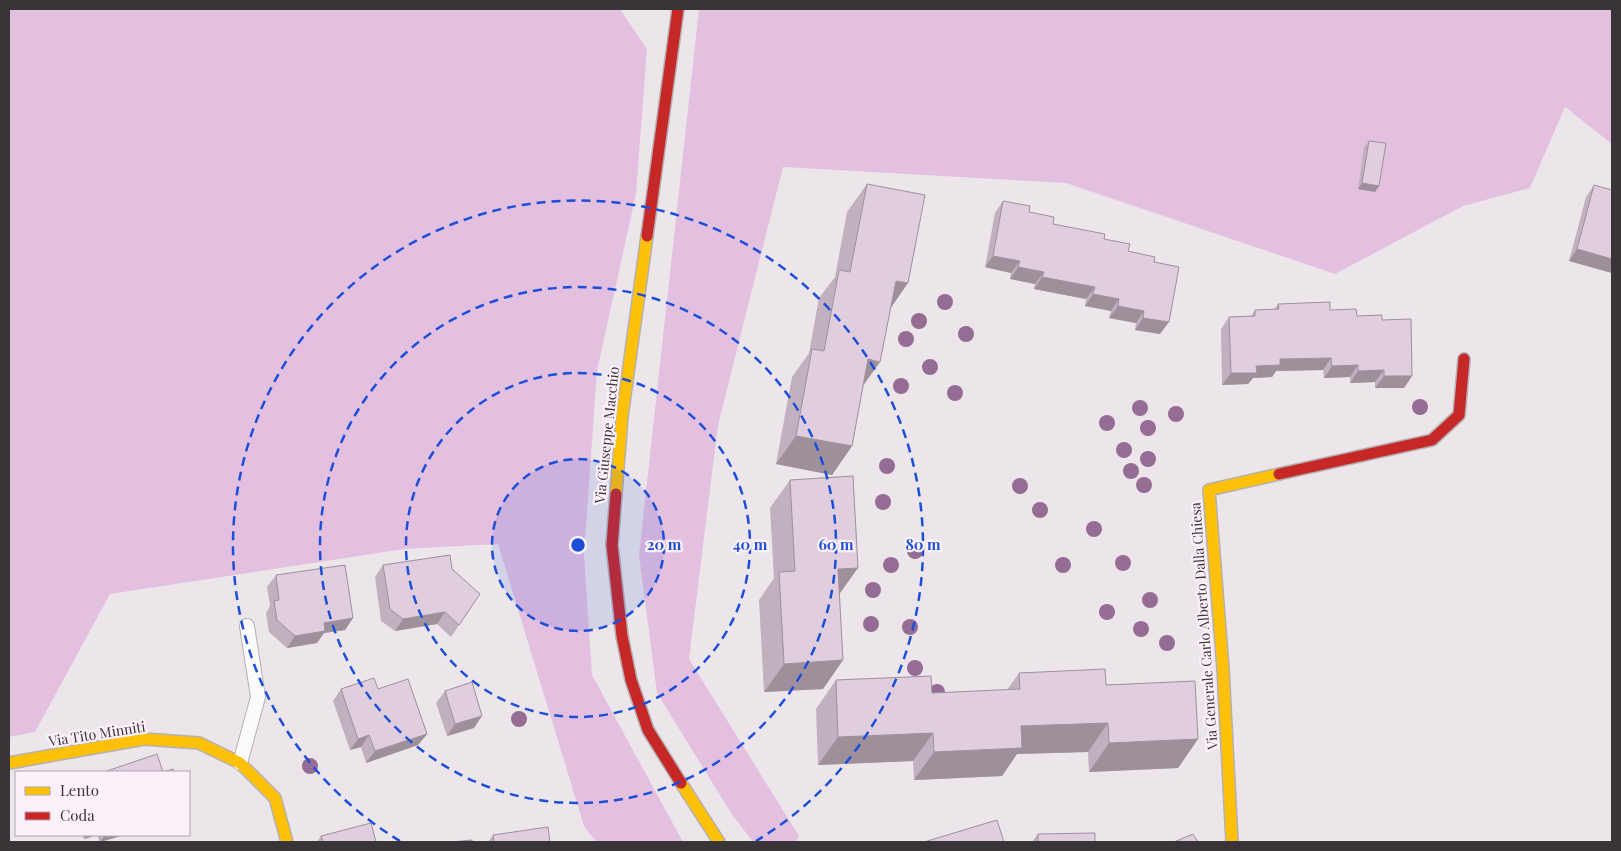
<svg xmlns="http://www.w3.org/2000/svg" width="1621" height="851" font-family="'Playfair Display',serif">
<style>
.green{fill:#e4c0e0}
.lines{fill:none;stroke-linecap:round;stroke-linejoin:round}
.lane-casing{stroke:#b4b0b3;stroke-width:16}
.slow-casing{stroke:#b4b0b3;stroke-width:14}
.jam-casing{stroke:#b4b0b3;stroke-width:14}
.lane{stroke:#fcfbfc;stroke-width:14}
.slow{stroke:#ffc107;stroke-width:11}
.jam{stroke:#c62828;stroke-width:11}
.tree{fill:#956c93}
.wall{fill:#c1b1bf}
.shaded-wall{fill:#9d909b}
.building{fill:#e0cede;stroke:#9d909b}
.ring{fill:none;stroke:#1d4ed8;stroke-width:2.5;stroke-dasharray:9 6}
.labels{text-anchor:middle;stroke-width:4.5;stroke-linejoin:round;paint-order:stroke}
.street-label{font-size:14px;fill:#383438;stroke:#fcf1fb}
.centre{fill:#1d4ed8;stroke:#fcf1fb;stroke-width:2.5}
.ring-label{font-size:15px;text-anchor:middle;font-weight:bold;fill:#1d4ed8;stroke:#fcf1fb;stroke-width:4.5;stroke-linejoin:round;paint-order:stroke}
</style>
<rect width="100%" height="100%" fill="#ece6eb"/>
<g class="green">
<polygon points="9,9 619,9 622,12 647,49 636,194 597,371 584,555 592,675 683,842 596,842 584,826 498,544 404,549 110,594 35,732 9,737"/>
<polygon points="699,9 1612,9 1612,144 1565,107 1530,188 1463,206 1335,274 1066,183 783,167 718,425 689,659 799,836 796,842 753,842 731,813 657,693 639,555"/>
</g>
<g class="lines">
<g class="lane-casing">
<polyline id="lane" points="240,763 258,697 247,626"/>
</g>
<g class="slow-casing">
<g id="slow">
<polyline points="616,494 622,417 647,236"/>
<polyline points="9,763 144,739 199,743 240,763 275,798 287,842"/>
<polyline points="681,783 719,842"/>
<polyline points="1232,842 1223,668 1209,490 1279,474"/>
</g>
</g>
<g class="jam-casing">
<g id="jam">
<polyline points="647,236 678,9"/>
<polyline points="1279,474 1432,440 1459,415 1464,359"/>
<polyline points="616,494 612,545 622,636 631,680 648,730 681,783"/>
</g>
</g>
<use href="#lane" class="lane"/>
<use href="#slow" class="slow"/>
<use href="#jam" class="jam"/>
</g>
<g class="tree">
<circle cx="945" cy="302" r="8"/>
<circle cx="919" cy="321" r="8"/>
<circle cx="966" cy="334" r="8"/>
<circle cx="906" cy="339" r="8"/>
<circle cx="930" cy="367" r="8"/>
<circle cx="901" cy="386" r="8"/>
<circle cx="955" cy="393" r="8"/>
<circle cx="1420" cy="407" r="8"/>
<circle cx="1140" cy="408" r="8"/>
<circle cx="1176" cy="414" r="8"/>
<circle cx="1107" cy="423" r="8"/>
<circle cx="1148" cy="428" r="8"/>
<circle cx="1124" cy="450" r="8"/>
<circle cx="1148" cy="459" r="8"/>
<circle cx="887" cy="466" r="8"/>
<circle cx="1131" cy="471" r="8"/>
<circle cx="1144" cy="485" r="8"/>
<circle cx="1020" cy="486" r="8"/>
<circle cx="883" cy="502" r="8"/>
<circle cx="1040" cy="510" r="8"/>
<circle cx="1094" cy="529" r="8"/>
<circle cx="915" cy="551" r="8"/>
<circle cx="1123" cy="563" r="8"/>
<circle cx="891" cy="565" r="8"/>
<circle cx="1063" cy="565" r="8"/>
<circle cx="873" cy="590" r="8"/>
<circle cx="1150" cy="600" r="8"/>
<circle cx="1107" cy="612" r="8"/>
<circle cx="871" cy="624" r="8"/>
<circle cx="910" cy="627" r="8"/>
<circle cx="1141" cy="629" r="8"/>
<circle cx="1167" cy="643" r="8"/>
<circle cx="915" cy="668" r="8"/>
<circle cx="937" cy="692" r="8"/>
<circle cx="519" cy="719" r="8"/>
<circle cx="310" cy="766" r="8"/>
</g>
<g class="wall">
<polygon points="1369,141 1379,186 1375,192 1358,189 1364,147"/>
<polygon points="867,184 890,309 863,386 852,446 832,475 776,464 792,377 809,353 819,298 835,277 847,212"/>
<polygon points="1594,185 1612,273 1569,261 1586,197"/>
<polygon points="1003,201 1053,224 1104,239 1128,251 1154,262 1160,334 1135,330 1136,323 1109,318 1111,311 1085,306 1086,299 1034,289 1035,284 1010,279 1011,273 985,267 995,213"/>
<polygon points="1278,304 1330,310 1357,316 1382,320 1412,376 1404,388 1375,388 1375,382 1350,383 1350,377 1324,378 1323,370 1276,371 1272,377 1253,378 1248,384 1222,385 1221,329 1229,317 1251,316 1255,310 1274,310"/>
<polygon points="790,480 839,594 843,660 823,689 764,692 759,600 774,578 770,508"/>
<polygon points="383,565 452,569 480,594 451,637 437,624 395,631 381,621 375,577"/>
<polygon points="276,575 353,618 345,630 324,633 317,643 287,648 269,632 266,613 270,606 267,587"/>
<polygon points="1019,673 1106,685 1198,739 1178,768 1089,772 1088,752 1017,754 1002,776 914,780 913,761 818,765 816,709 836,680 932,693 1007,690"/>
<polygon points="341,689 378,689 427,734 418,745 366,763 361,747 350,750 333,701"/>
<polygon points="445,691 474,728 447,736 436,703"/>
<polygon points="1038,834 1095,842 1032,842"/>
<polygon points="82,835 124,835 101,842 100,842 97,835 84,839"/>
<polygon points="493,835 550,842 488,842"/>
<polygon points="321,836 376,842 317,842"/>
</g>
<g class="shaded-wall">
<polygon points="1362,183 1379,186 1375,192 1358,189"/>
<polygon points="1577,249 1612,259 1612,273 1569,261"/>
<polygon points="993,256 1020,261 1011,273 985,267"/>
<polygon points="1018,267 1044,272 1035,284 1010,279"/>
<polygon points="1042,277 1095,287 1086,299 1034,289"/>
<polygon points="896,281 908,283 888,312"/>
<polygon points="1093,294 1119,299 1111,311 1085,306"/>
<polygon points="1118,306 1144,311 1136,323 1109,318"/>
<polygon points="1143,318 1169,322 1160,334 1135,330"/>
<polygon points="1331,358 1323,370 1276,371 1272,377 1253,378 1248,384 1222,385 1231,373 1280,359"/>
<polygon points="868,359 880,362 860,390"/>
<polygon points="1358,365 1350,377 1324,378 1332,366"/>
<polygon points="1384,370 1375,382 1350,383 1358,371"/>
<polygon points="1384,376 1412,376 1404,388 1375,388"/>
<polygon points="796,436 852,446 832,475 776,464"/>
<polygon points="858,568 838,596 838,569"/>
<polygon points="445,612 437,624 395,631 403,619"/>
<polygon points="353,618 345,630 324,633 317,643 287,648 295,636 324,623"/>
<polygon points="843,660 823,689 764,692 784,664"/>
<polygon points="482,716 474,728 447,736 455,724"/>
<polygon points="1108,723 1088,752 1017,754 1002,776 914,780 934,752 1021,726"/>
<polygon points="933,733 913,761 818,765 838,737"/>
<polygon points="427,734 418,745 366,763 375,751"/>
<polygon points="369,735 361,747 350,750 358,739"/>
<polygon points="1198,739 1178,768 1089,772 1109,743"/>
<polygon points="87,835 97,835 84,839"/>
<polygon points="105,835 124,835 100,842"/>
</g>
<g class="building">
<polygon points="1369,141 1386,143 1379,186 1362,183"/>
<polygon points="867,184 925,195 908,283 896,281 880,362 868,359 852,446 796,436 812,349 824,351 839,270 850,272"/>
<polygon points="1594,185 1612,190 1612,259 1577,249"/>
<polygon points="1003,201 1030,206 1029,212 1054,217 1053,224 1105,234 1104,239 1130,244 1128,251 1155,257 1154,262 1179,267 1169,322 1143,318 1144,311 1118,306 1119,299 1093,294 1095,287 1042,277 1044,272 1018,267 1020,261 993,256"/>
<polygon points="1330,302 1330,310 1356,309 1357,316 1382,315 1382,320 1411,319 1412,376 1384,376 1384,370 1358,371 1358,365 1332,366 1331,358 1280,359 1280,365 1256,366 1257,373 1231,373 1229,317 1255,316 1255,310 1279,309 1278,304"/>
<polygon points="853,476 858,568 838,569 843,660 784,664 779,572 795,571 790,480"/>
<polygon points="450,555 452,569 480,594 459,625 445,612 403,619 390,609 383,565"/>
<polygon points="345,565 353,618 324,623 325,631 295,636 277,620 274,601 279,600 276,575"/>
<polygon points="1105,669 1106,685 1195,681 1198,739 1109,743 1108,723 1021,726 1022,748 934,752 933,733 838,737 836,680 931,676 932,693 1020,689 1019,673"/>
<polygon points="374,678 378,689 408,679 427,734 375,751 369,735 358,739 341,689"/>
<polygon points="472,682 482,716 455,724 445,691"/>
<polygon points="157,754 163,772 104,772"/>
<polygon points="173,769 175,772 163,772"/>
<polygon points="997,820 1004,842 924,842"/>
<polygon points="371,823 376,842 323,842 321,836"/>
<polygon points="548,827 550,842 494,842 493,835"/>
<polygon points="1095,833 1095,842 1038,842 1038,834"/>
<polygon points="1193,834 1198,842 1174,842"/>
<polygon points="472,840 472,842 451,842"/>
</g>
<circle cx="578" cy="545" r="86" fill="#1d4ed8" fill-opacity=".12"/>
<g class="ring">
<circle cx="578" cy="545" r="86"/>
<circle cx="578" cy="545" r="172"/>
<circle cx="578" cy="545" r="258"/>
<path d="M400 841A345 345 0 1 1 756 841"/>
</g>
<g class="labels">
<g class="street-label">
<text transform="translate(607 435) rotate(-84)" y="5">Via Giuseppe Macchio</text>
<text transform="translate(1204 626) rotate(-94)" y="5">Via Generale Carlo Alberto Dalla Chiesa</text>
<text transform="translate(97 734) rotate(-9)" y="5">Via Tito Minniti</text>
</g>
</g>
<circle cx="578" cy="545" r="8" class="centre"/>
<g class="ring-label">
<text x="664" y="550">20 m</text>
<text x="750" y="550">40 m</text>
<text x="836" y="550">60 m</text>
<text x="923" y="550">80 m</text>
</g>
<rect width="1621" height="851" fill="none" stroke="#383438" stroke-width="20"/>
<rect x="15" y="771" width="175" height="65" fill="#fcf1fb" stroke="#aea5ad"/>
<rect x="25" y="787" width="25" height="8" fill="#ffc107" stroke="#aea5ad"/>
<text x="60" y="796" font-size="15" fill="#383438">Lento</text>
<rect x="25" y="812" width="25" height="8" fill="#c62828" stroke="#aea5ad"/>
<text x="60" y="821" font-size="15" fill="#383438">Coda</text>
</svg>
